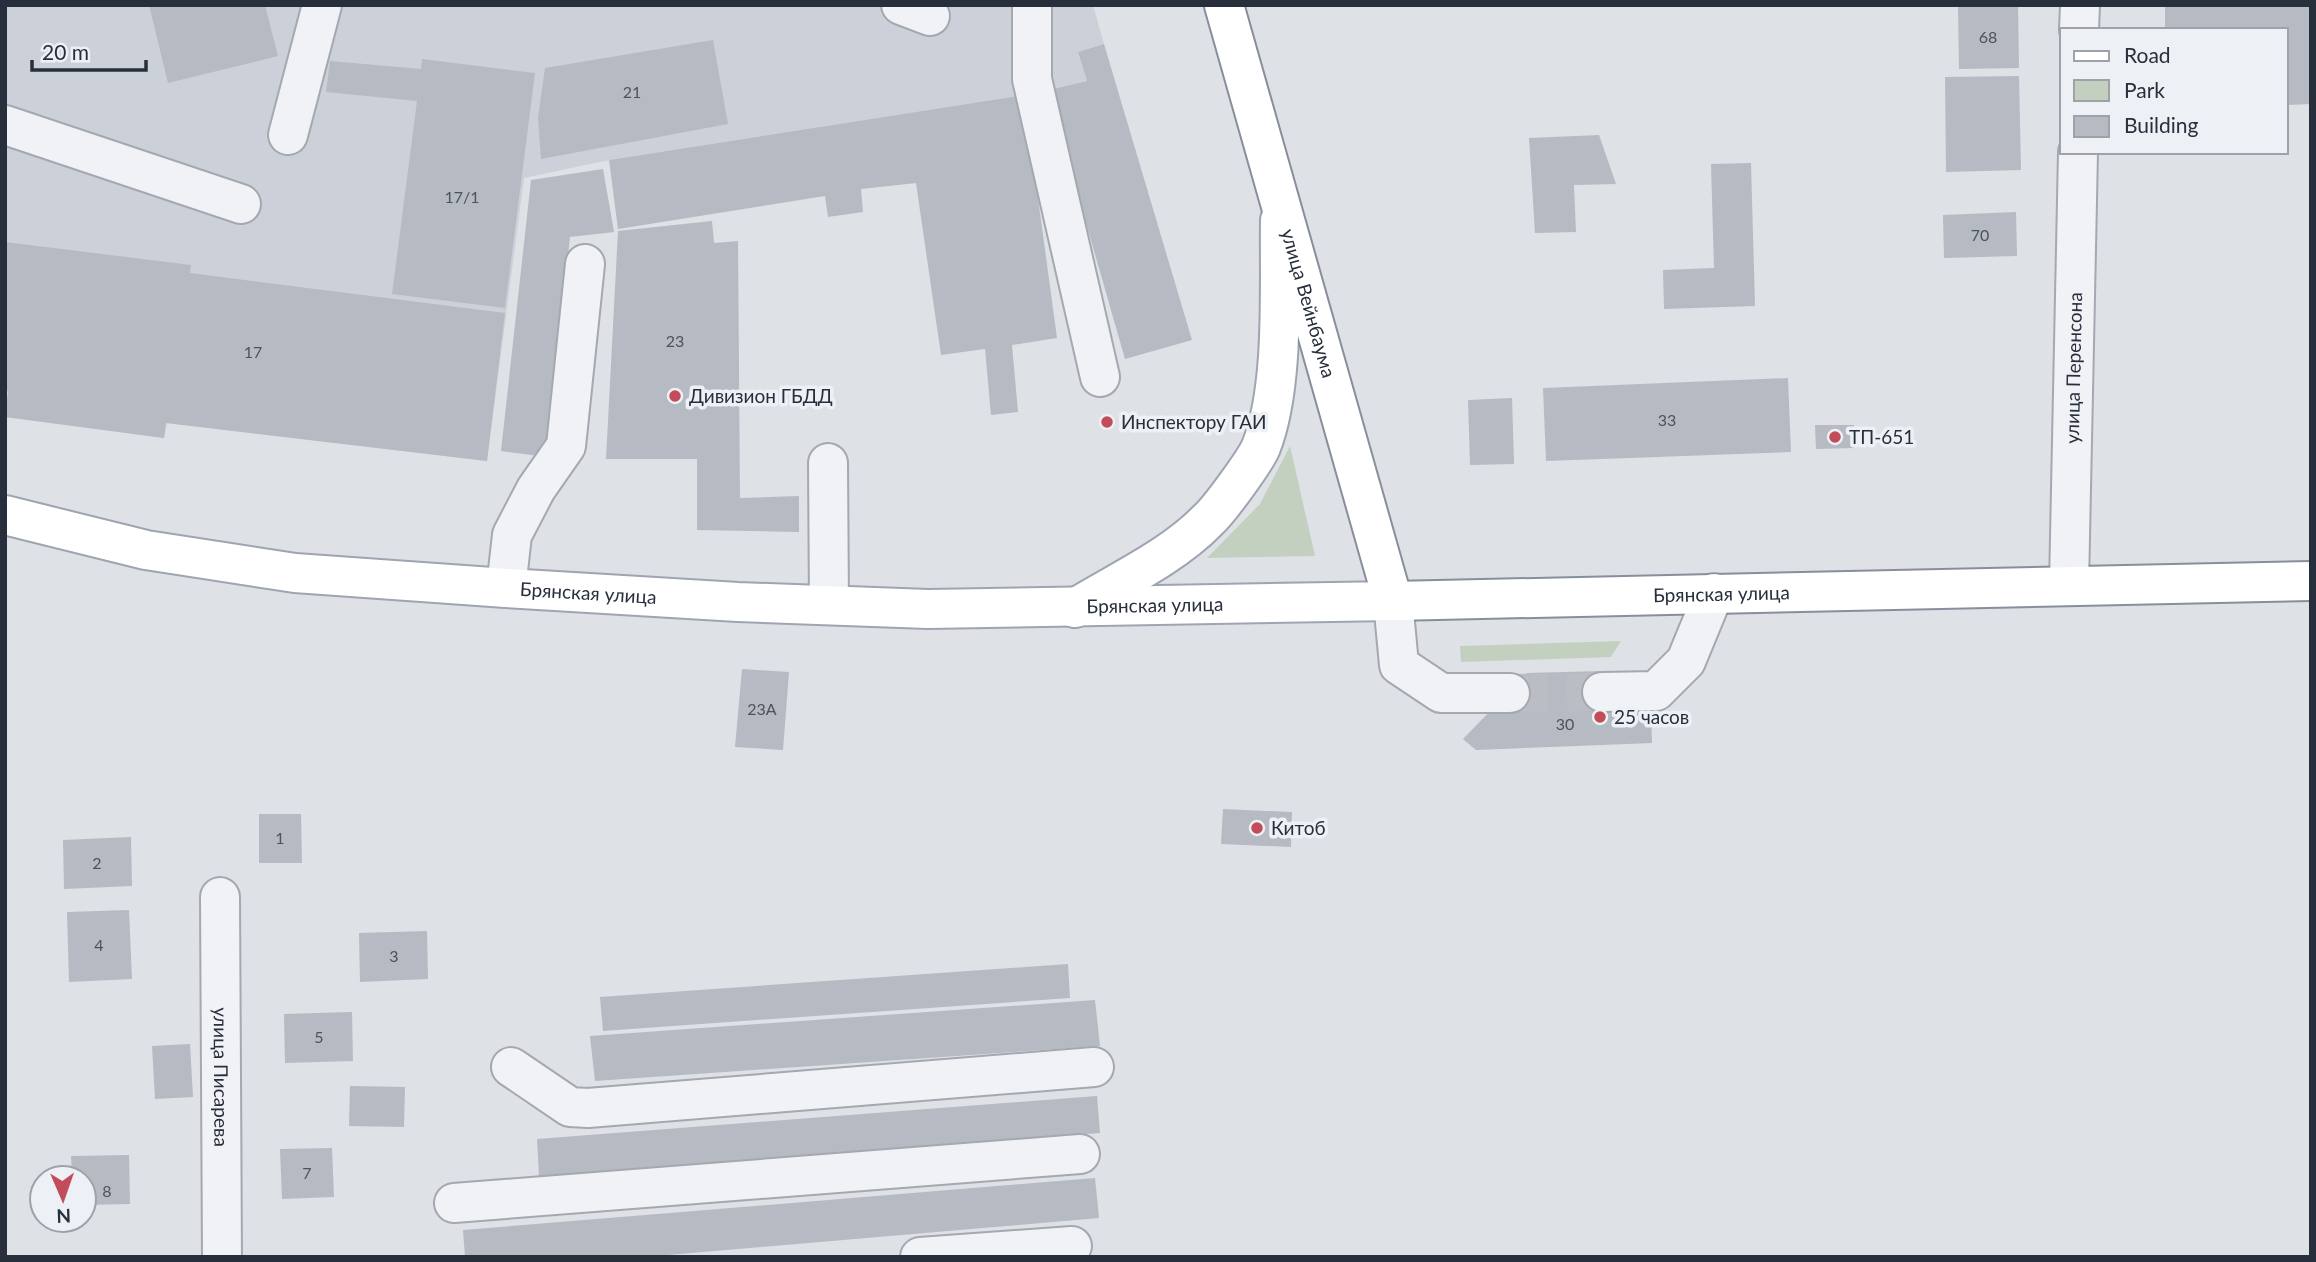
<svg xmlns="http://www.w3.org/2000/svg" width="2316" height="1262" font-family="Lato,sans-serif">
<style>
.built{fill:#ccd0d8}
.green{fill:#c3d0c0}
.building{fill:#b6bac3}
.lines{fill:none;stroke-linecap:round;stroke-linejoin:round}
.minor-tunnel{stroke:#babdc4;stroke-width:38;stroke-dasharray:38 19;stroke-linecap:butt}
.minor-casing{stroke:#a4a8b0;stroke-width:42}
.major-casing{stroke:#9ea5b1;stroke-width:42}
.highway-casing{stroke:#878e9c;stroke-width:42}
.minor{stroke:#f0f2f5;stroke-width:38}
.major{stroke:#fff;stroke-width:38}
.highway{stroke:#fff;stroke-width:38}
.poi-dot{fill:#c34c5a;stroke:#edf0f4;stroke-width:2.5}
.labels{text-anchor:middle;stroke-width:7;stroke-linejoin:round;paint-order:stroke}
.number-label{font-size:16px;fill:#4c525e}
.street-label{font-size:19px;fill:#282f3c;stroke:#edf0f4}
.poi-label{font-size:19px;fill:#282f3c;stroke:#edf0f4;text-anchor:start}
</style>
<rect width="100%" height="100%" fill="#dee1e6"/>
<polygon class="built" points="5,5 1093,5 1104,44 1078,52 1087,81 1024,95 609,160 524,178 487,461 167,423 164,438 5,417 8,392 5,391"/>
<g class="green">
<polygon points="1290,446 1315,556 1207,558 1260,504"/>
<polygon points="1621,641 1611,657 1461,662 1460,646"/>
</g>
<g class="building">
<polygon points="149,5 265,5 278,56 168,83"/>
<polygon points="1958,5 2018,5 2019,68 1959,69"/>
<polygon points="2165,5 2311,5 2311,104 2286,105 2286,30 2165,29"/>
<polygon points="713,40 728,124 541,159 538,117 545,68"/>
<polygon points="1104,44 1192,340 1125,359 1048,90 1087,81 1078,52"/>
<polygon points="422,59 535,73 505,308 392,294 417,101 326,92 330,61 421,69"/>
<polygon points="2019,76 2021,170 1946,172 1945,77"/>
<polygon points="1024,95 1057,338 1012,345 1018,412 991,415 985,349 941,355 916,183 861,189 863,212 828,217 825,196 618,229 609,160"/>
<polygon points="1599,135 1616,184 1574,185 1576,232 1535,233 1529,138"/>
<polygon points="1751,163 1755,306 1664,309 1663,270 1714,268 1711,164"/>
<polygon points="603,169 614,232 570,237 547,457 501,451 531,180"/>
<polygon points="2016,212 2017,256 1944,258 1943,215"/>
<polygon points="712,221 714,243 738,241 740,498 799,496 799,532 697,530 697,459 606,459 618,231"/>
<polygon points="5,242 191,265 190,273 505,313 487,461 166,423 164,438 5,417 8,391 5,391"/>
<polygon points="1788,378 1791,452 1546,461 1543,388"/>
<polygon points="1512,398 1514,464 1470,465 1468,400"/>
<polygon points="1815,425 1854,425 1854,448 1816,449"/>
<polygon points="742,669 789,672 783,750 735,747"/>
<polygon points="1602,671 1603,709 1651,708 1652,743 1476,750 1463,739 1527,673"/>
<polygon points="1223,809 1292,812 1291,847 1221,844"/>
<polygon points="259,814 301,814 302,863 259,863"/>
<polygon points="131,837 132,886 64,889 63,840"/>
<polygon points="129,910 132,979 69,982 67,912"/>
<polygon points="427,931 428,979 360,982 359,933"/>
<polygon points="1068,964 1070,998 603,1031 600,997"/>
<polygon points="1095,1000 1100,1046 595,1081 590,1036"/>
<polygon points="352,1012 353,1061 285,1063 284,1014"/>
<polygon points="190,1044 193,1097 155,1099 152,1046"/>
<polygon points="350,1086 405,1087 404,1127 349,1126"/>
<polygon points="1097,1096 1100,1133 539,1177 537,1139"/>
<polygon points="332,1148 334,1197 282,1199 280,1149"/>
<polygon points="129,1155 130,1204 84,1205 84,1178 72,1178 71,1156"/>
<polygon points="1095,1178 1099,1218 645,1257 465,1257 463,1230"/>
</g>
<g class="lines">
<polyline class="minor-tunnel" points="1510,693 1602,692"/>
<g class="minor-casing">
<g id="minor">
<polyline points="901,5 930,16"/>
<polyline points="1032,5 1032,79 1100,377"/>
<polyline points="2079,30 2080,5"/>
<polyline points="5,125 241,204"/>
<polyline points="288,135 322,5"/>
<polyline points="828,463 829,605"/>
<path id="s1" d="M2069,585l9,-433"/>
<polyline points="506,588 512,535 536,489 566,446 585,264"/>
<polyline points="1393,601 1399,665 1441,693 1510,693"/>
<polyline points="1602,692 1656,691 1686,661 1714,593"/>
<path id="s2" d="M220,897l2,360"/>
<polyline points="511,1067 570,1107 588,1108 1094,1067"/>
<polyline points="454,1203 1080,1154"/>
<polyline points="920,1257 1072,1246"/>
</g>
</g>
<g class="major-casing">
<g id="major">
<path id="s3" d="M5,515l141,35 149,23 211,15 232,14 190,7 465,-8"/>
<path d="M1075,608c44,-27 97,-51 133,-88 12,-11 47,-59 53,-73 24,-61 18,-161 19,-227"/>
</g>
</g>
<g class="highway-casing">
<g id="highway">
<path id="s4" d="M1224,5l169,596 918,-20"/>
</g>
</g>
<use href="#minor" class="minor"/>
<use href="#major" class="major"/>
<use href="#highway" class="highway"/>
</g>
<g class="poi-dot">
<circle cx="675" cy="396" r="7"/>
<circle cx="1107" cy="422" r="7"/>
<circle cx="1835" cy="437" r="7"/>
<circle cx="1600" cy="717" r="7"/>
<circle cx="1257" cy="828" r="7"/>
</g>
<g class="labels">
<g class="number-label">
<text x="1988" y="43">68</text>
<text x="632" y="98">21</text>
<text x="462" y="203">17/1</text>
<text x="1980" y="241">70</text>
<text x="675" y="347">23</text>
<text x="253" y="358">17</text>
<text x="1667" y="426">33</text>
<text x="762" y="715">23А</text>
<text x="1565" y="730">30</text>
<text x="280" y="844">1</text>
<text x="97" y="869">2</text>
<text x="99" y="951">4</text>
<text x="394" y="962">3</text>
<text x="319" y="1043">5</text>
<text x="307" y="1179">7</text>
<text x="107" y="1197">8</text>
</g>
<g class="street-label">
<text dy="7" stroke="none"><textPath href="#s4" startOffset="310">улица Вейнбаума</textPath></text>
<text dy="7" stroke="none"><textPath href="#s1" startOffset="217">улица Перенсона</textPath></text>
<text dy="7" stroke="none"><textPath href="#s3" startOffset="590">Брянская улица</textPath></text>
<text dy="7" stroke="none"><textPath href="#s4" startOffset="948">Брянская улица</textPath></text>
<text dy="7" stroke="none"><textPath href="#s3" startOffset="1157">Брянская улица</textPath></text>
<text dy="7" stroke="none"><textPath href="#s2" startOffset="180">улица Писарева</textPath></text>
</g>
<g class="poi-label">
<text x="689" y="403">Дивизион ГБДД</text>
<text x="1121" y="429">Инспектору ГАИ</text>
<text x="1849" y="444">ТП-651</text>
<text x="1614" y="724">25 часов</text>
<text x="1271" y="835">Китоб</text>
</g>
</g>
<rect width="2316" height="1262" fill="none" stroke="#282f3c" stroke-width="14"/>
<rect x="2060" y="28" width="228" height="126" fill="#edf0f4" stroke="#9ea3aa" stroke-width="2"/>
<rect x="2074" y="51" width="35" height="10" fill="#ffffff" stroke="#9ea3aa" stroke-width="2"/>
<text x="2124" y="63" font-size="21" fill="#282f3c">Road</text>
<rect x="2074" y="80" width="35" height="21" fill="#c3d0c0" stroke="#9ea3aa" stroke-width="2"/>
<text x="2124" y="98" font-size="21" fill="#282f3c">Park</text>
<rect x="2074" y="116" width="35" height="21" fill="#b6bac3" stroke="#9ea3aa" stroke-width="2"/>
<text x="2124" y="133" font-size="21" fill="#282f3c">Building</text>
<g transform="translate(63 1199) rotate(178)"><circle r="33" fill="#edf0f4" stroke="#9ea3aa" stroke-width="2"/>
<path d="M0-5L12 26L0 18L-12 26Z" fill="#c34c5a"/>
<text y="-10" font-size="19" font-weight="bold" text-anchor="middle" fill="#282f3c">N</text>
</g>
<path d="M32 60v10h114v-10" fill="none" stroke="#282f3c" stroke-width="3.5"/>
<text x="42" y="60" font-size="21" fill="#282f3c" stroke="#edf0f4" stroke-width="5" paint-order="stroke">20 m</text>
</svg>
